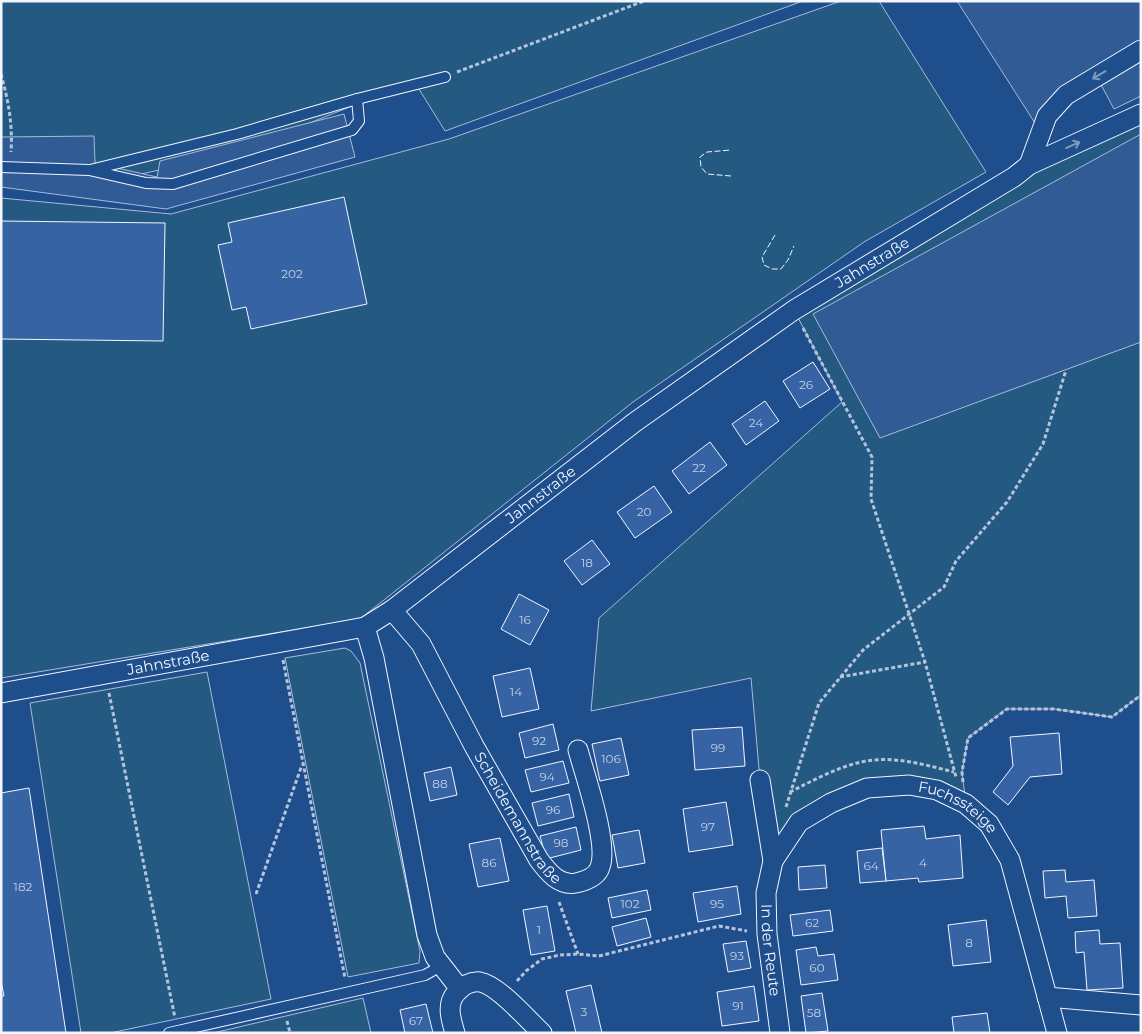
<svg xmlns="http://www.w3.org/2000/svg" width="1142" height="1034" font-family="Montserrat,sans-serif">
<style>
.green{fill:#245a82;stroke:#a8bbd7}
.parking{fill:#305b95;stroke:#a8bbd7}
.building{fill:#3563a3;stroke:#f2f6ff}
.lines{fill:none;stroke-linecap:round;stroke-linejoin:round}
.service-casing{stroke:#f2f6ff;stroke-width:12}
.minor-casing{stroke:#f2f6ff;stroke-width:21}
.path{stroke:#b3c4dc;stroke-width:3;stroke-dasharray:4 2.5;stroke-linecap:butt}
.service{stroke:#1f4e8c;stroke-width:10}
.minor{stroke:#1f4e8c;stroke-width:19}
.fence{stroke:#f2f6ff;stroke-width:1;stroke-dasharray:6 2.5;stroke-linecap:butt}
.oneway{stroke:#7e9ac0}
.labels{text-anchor:middle;stroke-width:4;stroke-linejoin:round;paint-order:stroke}
.number-label{font-size:12px;fill:#c3d1e8}
.street-label{font-size:15px;fill:#f2f6ff;stroke:#1f4e8c}
</style>
<rect width="100%" height="100%" fill="#1f4e8c"/>
<g class="green">
<polygon points="1,1 803,1 445,131 414,81 230,155 136,175 1,147"/>
<polygon points="841,1 879,1 986,172 864,242 633,402 360,619 1,678 1,198 171,214 449,139"/>
<polygon points="1141,114 1141,695 1112,717 1054,709 1006,709 968,738 962,772 966,804 909,785 831,803 773,861 760,780 751,678 591,711 599,618 842,402 794,310 1014,177"/>
<polygon points="345,648 351,651 360,663 420,951 419,963 348,977 285,658"/>
<polygon points="207,672 271,999 110,1033 81,1033 30,703"/>
<polygon points="363,998 371,1033 213,1033"/>
</g>
<g class="parking">
<polygon points="957,1 1141,1 1141,50 1108,70 1040,131"/>
<polygon points="1141,58 1141,96 1114,109 1099,81"/>
<polygon points="344,114 355,157 166,209 1,187 1,137 94,136 95,163 157,177 160,161"/>
<polygon points="1141,134 1141,342 880,438 813,314"/>
</g>
<g class="building">
<polygon points="344,197 367,304 251,329 246,307 232,310 218,245 232,242 228,223"/>
<polygon points="1,221 165,223 163,341 1,339"/>
<polygon points="813,362 830,389 800,408 783,381"/>
<polygon points="765,401 779,421 746,445 732,424"/>
<polygon points="710,442 727,465 689,494 672,471"/>
<polygon points="654,486 672,512 635,538 617,512"/>
<polygon points="592,540 610,564 582,585 564,561"/>
<polygon points="519,594 549,610 530,645 501,629"/>
<polygon points="530,668 539,709 502,717 493,676"/>
<polygon points="553,724 559,750 525,758 519,733"/>
<polygon points="742,727 745,766 695,770 692,730"/>
<polygon points="1059,733 1062,774 1030,777 1008,805 993,792 1013,766 1010,737"/>
<polygon points="621,738 629,775 600,781 592,744"/>
<polygon points="563,761 569,783 531,792 525,770"/>
<polygon points="451,767 457,795 430,801 424,773"/>
<polygon points="29,788 66,1033 1,1033 1,996 4,996 1,981 1,793"/>
<polygon points="569,794 574,817 538,826 532,803"/>
<polygon points="726,802 733,845 689,852 683,809"/>
<polygon points="924,826 926,839 960,835 963,878 919,882 918,878 886,881 881,830"/>
<polygon points="576,827 581,850 546,859 540,836"/>
<polygon points="639,830 645,863 618,868 612,835"/>
<polygon points="500,838 509,881 478,887 469,844"/>
<polygon points="882,848 886,881 860,883 857,851"/>
<polygon points="825,865 827,888 799,890 798,867"/>
<polygon points="1065,870 1066,882 1094,880 1097,916 1068,918 1066,896 1045,898 1043,871"/>
<polygon points="737,886 741,914 698,922 693,893"/>
<polygon points="647,890 651,910 612,918 608,898"/>
<polygon points="547,906 555,951 531,955 523,910"/>
<polygon points="830,910 833,931 793,936 790,915"/>
<polygon points="646,918 651,937 617,946 612,927"/>
<polygon points="986,920 991,962 953,966 948,925"/>
<polygon points="1099,930 1100,944 1120,943 1123,988 1087,990 1084,952 1076,953 1075,932"/>
<polygon points="746,941 751,968 728,972 723,944"/>
<polygon points="816,947 818,956 834,954 838,980 801,985 796,950"/>
<polygon points="591,985 602,1033 576,1033 566,991"/>
<polygon points="754,986 759,1021 722,1026 717,992"/>
<polygon points="822,993 828,1031 806,1033 801,996"/>
<polygon points="426,1004 433,1033 405,1033 400,1010"/>
<polygon points="987,1013 990,1033 954,1033 952,1017"/>
</g>
<g class="lines">
<g class="service-casing">
<g id="service">
<polyline points="1,167 89,170 146,183 173,184 352,130 359,121 357,99"/>
<polyline points="90,170 237,134 357,99 445,77"/>
<polyline points="169,1033 425,975 441,966"/>
</g>
</g>
<g class="minor-casing">
<g id="minor">
<polyline points="1029,165 1047,116 1066,95 1141,50"/>
<path id="s1" d="M392,610l29,34 53,102 65,114c9,12 20,26 37,23 9,-2 21,-6 24,-16 9,-23 -15,-91 -22,-117"/>
<polyline points="365,627 374,658 427,935 435,957 460,989"/>
<path id="s2" d="M1,693l364,-66 27,-17 243,-188 159,-112 220,-133 15,-12 112,-51"/>
<path id="s3" d="M760,780l13,81 -7,32 1,41 13,99"/>
<path id="s4" d="M773,861l26,-39 32,-19 36,-15 42,-3 28,5 29,14 23,20 21,36 47,173"/>
<polyline points="1047,997 1141,1005"/>
<path d="M455,1033c-4,-13 -9,-29 1,-40 6,-7 15,-12 24,-11 18,3 48,38 62,51"/>
</g>
</g>
<g class="path">
<polyline points="457,72 644,1"/>
<path d="M1,74c7,26 12,50 10,78"/>
<polyline points="803,328 872,457 871,499 925,662 956,777"/>
<polyline points="283,660 345,978"/>
<polyline points="840,677 925,662"/>
<polyline points="109,693 175,1018"/>
<polyline points="963,782 962,772 968,738 1007,709 1054,709 1112,717 1141,695"/>
<path d="M790,792c24,-12 49,-26 76,-31 29,-5 60,4 88,11"/>
<polyline points="786,807 819,703 863,650 944,587 956,561 1007,502 1043,444 1066,370"/>
<polyline points="256,894 302,765"/>
<polyline points="559,902 578,954"/>
<polyline points="517,981 526,971 542,959 560,955 578,954 599,956 719,926 747,931"/>
<polyline points="287,1021 290,1033"/>
</g>
<use href="#service" class="service"/>
<use href="#minor" class="minor"/>
<g class="fence">
<polyline points="731,176 707,174 701,167 700,157 707,152 731,150"/>
<polyline points="775,235 762,257 764,265 772,269 781,269 788,260 794,246"/>
</g>
</g>
<defs><path id="oneway-shaft" d="M-6 0H5M1.5-3L5.5 0L1.5 3" fill="none" stroke-width="1.6" stroke-linecap="round" stroke-linejoin="round" transform="scale(1.25)"/></defs>
<g class="oneway">
<use href="#oneway-shaft" transform="translate(1099 75) rotate(149)"/>
<use href="#oneway-shaft" transform="translate(1073 145) rotate(-24)"/>
</g>
<g class="labels">
<g class="number-label">
<text x="292" y="278">202</text>
<text x="806" y="389">26</text>
<text x="756" y="427">24</text>
<text x="699" y="472">22</text>
<text x="644" y="516">20</text>
<text x="587" y="567">18</text>
<text x="525" y="624">16</text>
<text x="516" y="696">14</text>
<text x="539" y="745">92</text>
<text x="718" y="752">99</text>
<text x="611" y="763">106</text>
<text x="547" y="781">94</text>
<text x="440" y="788">88</text>
<text x="553" y="814">96</text>
<text x="708" y="831">97</text>
<text x="561" y="847">98</text>
<text x="489" y="867">86</text>
<text x="923" y="867">4</text>
<text x="871" y="870">64</text>
<text x="23" y="891">182</text>
<text x="630" y="908">102</text>
<text x="717" y="908">95</text>
<text x="812" y="927">62</text>
<text x="539" y="934">1</text>
<text x="969" y="947">8</text>
<text x="737" y="960">93</text>
<text x="817" y="972">60</text>
<text x="738" y="1010">91</text>
<text x="584" y="1016">3</text>
<text x="814" y="1017">58</text>
<text x="416" y="1025">67</text>
</g>
<g class="street-label">
<text dy="5" stroke="none"><textPath href="#s2" startOffset="995">Jahnstraße</textPath></text>
<text dy="5" stroke="none"><textPath href="#s2" startOffset="590">Jahnstraße</textPath></text>
<text dy="5" stroke="none"><textPath href="#s2" startOffset="170">Jahnstraße</textPath></text>
<text dy="5" stroke="none"><textPath href="#s4" startOffset="220">Fuchssteige</textPath></text>
<text dy="5" stroke="none"><textPath href="#s1" startOffset="244">Scheidemannstraße</textPath></text>
<text dy="5" stroke="none"><textPath href="#s3" startOffset="172">In der Reute</textPath></text>
</g>
</g>
<rect width="1142" height="1034" fill="none" stroke="#f2f6ff" stroke-width="5"/>
</svg>
